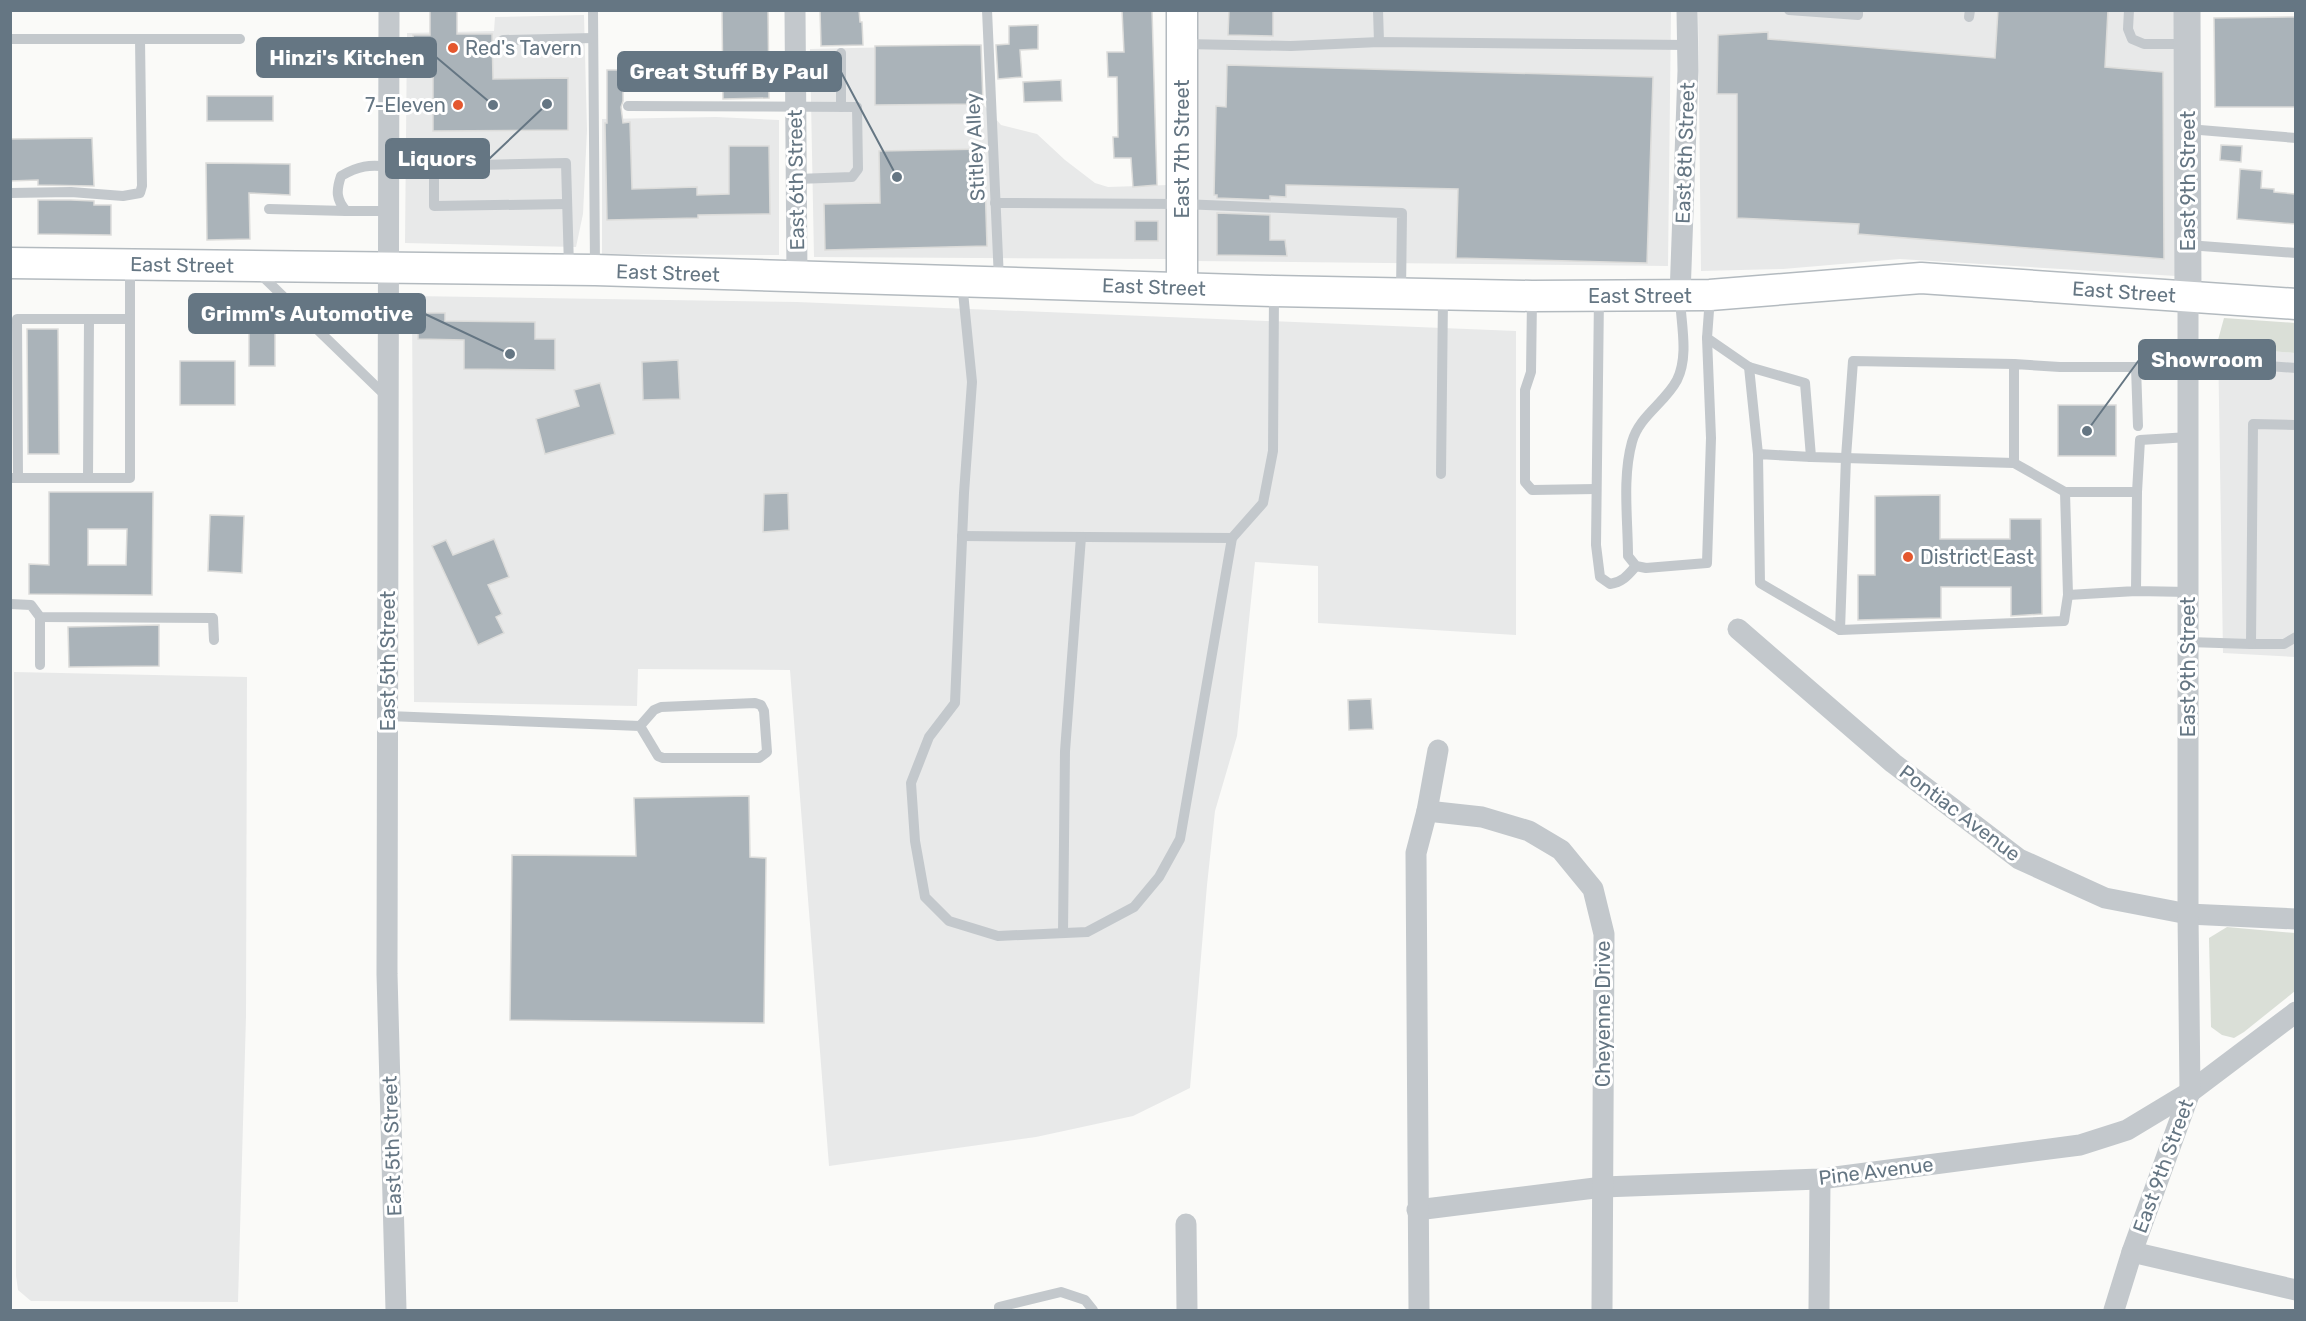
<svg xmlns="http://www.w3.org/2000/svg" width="2306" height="1321" font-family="Rubik,sans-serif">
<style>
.built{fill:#e8e9e9}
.green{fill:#dadfd7}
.building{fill:#aab3b9;stroke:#dcdcda;stroke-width:1.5;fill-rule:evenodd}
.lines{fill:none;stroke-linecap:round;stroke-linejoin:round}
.secondary-casing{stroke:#b3babf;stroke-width:33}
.service{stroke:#c3c8cc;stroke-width:10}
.minor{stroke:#c3c8cc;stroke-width:21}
.tertiary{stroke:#c3c8cc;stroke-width:27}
.secondary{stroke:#fff;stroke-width:30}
.poi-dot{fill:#e4572e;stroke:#fff;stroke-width:2}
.labels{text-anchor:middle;stroke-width:6;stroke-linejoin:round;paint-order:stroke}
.poi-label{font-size:20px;fill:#657683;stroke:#fff;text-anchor:start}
.street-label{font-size:20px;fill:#657683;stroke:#fff}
.leader{fill:none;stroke:#657683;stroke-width:2}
.callout-dot{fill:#657683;stroke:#fff;stroke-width:2}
.callout{fill:#657683;stroke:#657683;stroke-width:2}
.callout-label{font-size:21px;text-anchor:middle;font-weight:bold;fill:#fff}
</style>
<rect width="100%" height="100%" fill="#fafaf8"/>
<g class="built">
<polygon points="1196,11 1671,11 1668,266 1193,261"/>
<polygon points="1698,11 2176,11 2176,276 1900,259 1783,269 1701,271"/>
<polygon points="584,15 587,130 583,214 576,247 405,243 407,33 494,31 495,17"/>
<polygon points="982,45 983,104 1001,125 1037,134 1065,160 1095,183 1108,187 1168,185 1167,259 814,257 810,49"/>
<polygon points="716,117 779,120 779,255 602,254 602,119"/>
<polygon points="412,296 797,302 1516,331 1516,635 1318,623 1318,566 1255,562 1237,736 1215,811 1207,885 1190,1088 1133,1116 1036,1137 829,1166 790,670 638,669 637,706 414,702"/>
<polygon points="2218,340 2235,348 2295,353 2295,657 2223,653"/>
<polygon points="14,672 247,677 246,1016 238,1302 31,1301 18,1290 16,1276"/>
</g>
<g class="green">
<polygon points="2224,318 2295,323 2295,353 2235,348 2218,340"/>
<polygon points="2227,927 2295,933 2295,991 2244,1032 2234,1038 2222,1035 2211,1027 2209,938"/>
</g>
<g class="building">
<polygon points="430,10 457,10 457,34 492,34 493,79 568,78 568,130 433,131 433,62 414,62 413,35 430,35"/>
<polygon points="722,10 768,10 769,98 723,99"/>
<polygon points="820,10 859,10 860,22 862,22 863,45 821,46"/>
<polygon points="1122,10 1152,10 1157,185 1133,187 1131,158 1114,158 1113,137 1118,137 1117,77 1108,77 1107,52 1124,52"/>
<polygon points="1229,10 1273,10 1273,36 1228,35"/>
<polygon points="1998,10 2108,10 2105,67 2163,72 2164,259 1858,234 1859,224 1737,218 1737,94 1717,94 1718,35 1768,32 1768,39 1995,58"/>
<polygon points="2295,17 2295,107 2215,107 2214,18"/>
<polygon points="1038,25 1038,49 1020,50 1022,77 998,79 996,45 1009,44 1009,26"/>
<polygon points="964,45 981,45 983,104 875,105 875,46"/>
<polygon points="1227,65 1653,77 1647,263 1456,258 1458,189 1286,185 1286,197 1270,196 1270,200 1217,198 1217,195 1214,195 1216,106 1226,107"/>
<polygon points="607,70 623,70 623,101 621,107 623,123 630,122 632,189 697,187 697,195 729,194 729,146 769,146 770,214 698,215 698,218 607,220 605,123 607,123"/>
<polygon points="1061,80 1062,101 1024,102 1023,82"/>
<rect x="207" y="96" width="66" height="25"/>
<polygon points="92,138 94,186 38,185 38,180 10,181 10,139"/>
<polygon points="2221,145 2242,146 2241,162 2220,160"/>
<polygon points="984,149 987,246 825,250 824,204 880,203 879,151"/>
<polygon points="206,163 290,164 290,195 249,193 250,239 207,240"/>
<polygon points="2240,169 2262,171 2261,188 2274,189 2274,192 2295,194 2295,224 2237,219"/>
<polygon points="38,200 71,200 94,201 94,205 111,205 111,235 38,234"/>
<polygon points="1217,213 1270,215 1270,240 1285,240 1287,256 1217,255"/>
<rect x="1135" y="221" width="23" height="20"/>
<polygon points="275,303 275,366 249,366 249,304"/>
<polygon points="418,313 445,313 445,321 535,322 535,339 555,339 555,370 464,369 464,340 418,339"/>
<polygon points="27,329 58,329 59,454 28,454"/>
<polygon points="678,360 680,399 643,400 642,362"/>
<rect x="180" y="361" width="55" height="44"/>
<polygon points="600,383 615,434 545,454 536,419 579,406 574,390"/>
<rect x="2058" y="405" width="58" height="51"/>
<path d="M49,492h104l-1,103 -123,-1v-30l20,1zM88,529h39l-1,36h-38z"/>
<polygon points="788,493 789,530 763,532 764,494"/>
<polygon points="1940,495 1940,539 2010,539 2010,519 2041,519 2042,614 2011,616 2011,587 1941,587 1941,618 1858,620 1858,575 1875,575 1875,496"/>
<polygon points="210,515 244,516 242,573 208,571"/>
<polygon points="494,539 509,577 488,585 502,614 496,617 504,633 478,645 432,546 446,540 453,555"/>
<polygon points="159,625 159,666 69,667 68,627"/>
<polygon points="1371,699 1373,729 1349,730 1348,700"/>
<polygon points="749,796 750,857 766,858 764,1023 510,1020 512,855 636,856 634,798"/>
</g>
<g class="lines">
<g class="secondary-casing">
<g id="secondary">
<polyline points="1182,10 1182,287"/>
<polyline points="10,263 595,270 1274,291 1532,296 1710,295 1921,278 2296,304"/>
</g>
</g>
<g class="service">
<polyline points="593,10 595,268"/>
<polyline points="987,10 999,280"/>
<polyline points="1378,10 1379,42"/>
<polyline points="1789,10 1858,15 1858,10"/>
<polyline points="2129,10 2128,29 2132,39 2144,44 2187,44"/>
<polyline points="1969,17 1970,10"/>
<polyline points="10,39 240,39"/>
<polyline points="503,40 593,38"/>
<polyline points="1184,44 1291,46 1379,42 1688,45"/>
<polyline points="841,53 841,107"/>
<polyline points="628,106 857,107 858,169 852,177 797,179"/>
<polyline points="2188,129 2296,138"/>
<polyline points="434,166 434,206 567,204"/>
<polyline points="10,193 71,192 123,196 140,193 142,186 140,39"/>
<polyline points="995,203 1182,204 1402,213 1401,292"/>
<polyline points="269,209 346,211"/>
<path d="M389,211h-43c-10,-12 -10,-20 -5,-35 17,-10 29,-12 48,-9l177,-4 3,104"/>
<polyline points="2188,245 2296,253"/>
<polyline points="257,271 388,398"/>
<polyline points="962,282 972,382 964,493 955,703 929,737 911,783 915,841 925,897 949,921 998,936 1087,932 1134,907 1159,877 1180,839 1232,538 1263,503 1273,451 1274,293"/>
<path d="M1599,296l-3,249 4,32 10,7c13,-2 18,-9 26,-18"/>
<polyline points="1710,297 1707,338 1749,367 1805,383 1811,457 2014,463 2065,492"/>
<path d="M1680,298c1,26 9,58 -3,82 -12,23 -38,36 -45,62 -10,36 -4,78 -4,114l8,10 10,2 61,-5 4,-125 -4,-100"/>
<polyline points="1532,299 1531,372 1525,390 1525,482 1532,490 1596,489"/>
<polyline points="1749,367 1758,454"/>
<polyline points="2296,425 2253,424 2251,644 2284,644 2296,637"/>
<polyline points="2138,426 2136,367 2189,360 2296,368"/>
<polyline points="1811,457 1758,454 1760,583 1840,630 1846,457 1853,361 2014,364"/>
<polyline points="2014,463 2014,364 2060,367 2136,367"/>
<polyline points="1441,474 1443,297"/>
<polyline points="10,478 130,478 130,265"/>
<polyline points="18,478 17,319 130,319"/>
<polyline points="88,478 89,319"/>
<polyline points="2137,492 2140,440 2189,437"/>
<polyline points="962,536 1232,538"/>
<polyline points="2136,591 2137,492 2065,492 2068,595 2136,591 2188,592"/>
<polyline points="10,604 31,605 40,617 213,618 214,640"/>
<polyline points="40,617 40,665"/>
<polyline points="1840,630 2064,621 2068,595"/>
<polyline points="2188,642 2251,644"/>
<polyline points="388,716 640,726 654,710 661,707 755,703 761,705 764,711 767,752 759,758 663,758 658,756 640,726"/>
<polyline points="1063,933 1065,751 1081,537"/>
<polyline points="999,1310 999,1307 1061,1292 1085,1300 1093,1310"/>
</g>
<g class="minor">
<polyline points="389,10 387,974 396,1310"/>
<polyline points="795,10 797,277"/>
<polyline points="1680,296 1688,71 1687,10"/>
<polyline points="1738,629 1893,763 2019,859 2105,898 2188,914 2296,919"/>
<polyline points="1427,811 1438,750"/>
<polyline points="1417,1210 1603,1187 1820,1179 2080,1145 2127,1130 2190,1092 2296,1012"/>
<polyline points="1186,1224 1187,1310"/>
<polyline points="2132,1252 2296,1290"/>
<polyline points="1419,1310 1416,853 1427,811 1482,817 1529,831 1561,850 1593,889 1604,934 1602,1310"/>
<polyline points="1819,1310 1820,1179"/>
<polyline points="2114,1310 2132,1252 2190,1092 2188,914 2188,297"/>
</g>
<polyline class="tertiary" points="2187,10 2188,297"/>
<use href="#secondary" class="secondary"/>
</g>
<g class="poi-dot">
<circle cx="453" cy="48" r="6"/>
<circle cx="458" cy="105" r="6"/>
<circle cx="1908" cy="557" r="6"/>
</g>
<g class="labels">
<g class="poi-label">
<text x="465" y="55">Red's Tavern</text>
<text x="446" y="112" text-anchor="end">7-Eleven</text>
<text x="1920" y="564">District East</text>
</g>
<g class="street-label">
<text transform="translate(975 147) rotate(-93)" y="7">Stitley Alley</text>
<text transform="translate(1182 149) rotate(-90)" y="7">East 7th Street</text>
<text transform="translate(1685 153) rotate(-88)" y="7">East 8th Street</text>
<text transform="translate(796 180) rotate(-91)" y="7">East 6th Street</text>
<text transform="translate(2188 181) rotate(-90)" y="7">East 9th Street</text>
<text transform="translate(182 265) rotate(1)" y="7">East Street</text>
<text transform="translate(668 273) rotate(2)" y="7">East Street</text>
<text transform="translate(1154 287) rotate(2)" y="7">East Street</text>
<text transform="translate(2124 292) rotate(4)" y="7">East Street</text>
<text x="1640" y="303">East Street</text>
<text transform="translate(388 661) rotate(-90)" y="7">East 5th Street</text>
<text transform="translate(2188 667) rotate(-90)" y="7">East 9th Street</text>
<text transform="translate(1960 813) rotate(37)" y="7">Pontiac Avenue</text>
<text transform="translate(1603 1014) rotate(-90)" y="7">Cheyenne Drive</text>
<text transform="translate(392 1146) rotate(-92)" y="7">East 5th Street</text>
<text transform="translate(2163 1166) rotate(-70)" y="7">East 9th Street</text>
<text transform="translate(1876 1171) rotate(-7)" y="7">Pine Avenue</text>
</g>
</g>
<path class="leader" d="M493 105L436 57M897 177L841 72M547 104L489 159M510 354L425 314M2087 431L2139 360"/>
<g class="callout-dot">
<circle cx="493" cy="105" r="6"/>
<circle cx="897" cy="177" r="6"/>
<circle cx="547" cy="104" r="6"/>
<circle cx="510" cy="354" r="6"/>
<circle cx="2087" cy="431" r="6"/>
</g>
<g class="callout">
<rect x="257" y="38" width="179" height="39" rx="6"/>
<rect x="618" y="52" width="223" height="39" rx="6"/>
<rect x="386" y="139" width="103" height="39" rx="6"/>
<rect x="189" y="294" width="236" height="39" rx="6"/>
<rect x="2139" y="340" width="136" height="39" rx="6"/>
</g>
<g class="callout-label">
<text x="347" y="65">Hinzi's Kitchen</text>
<text x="729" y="79">Great Stuff By Paul</text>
<text x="437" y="166">Liquors</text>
<text x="307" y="321">Grimm's Automotive</text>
<text x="2207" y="367">Showroom</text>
</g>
<rect width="2306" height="1321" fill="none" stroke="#657683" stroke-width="24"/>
</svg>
